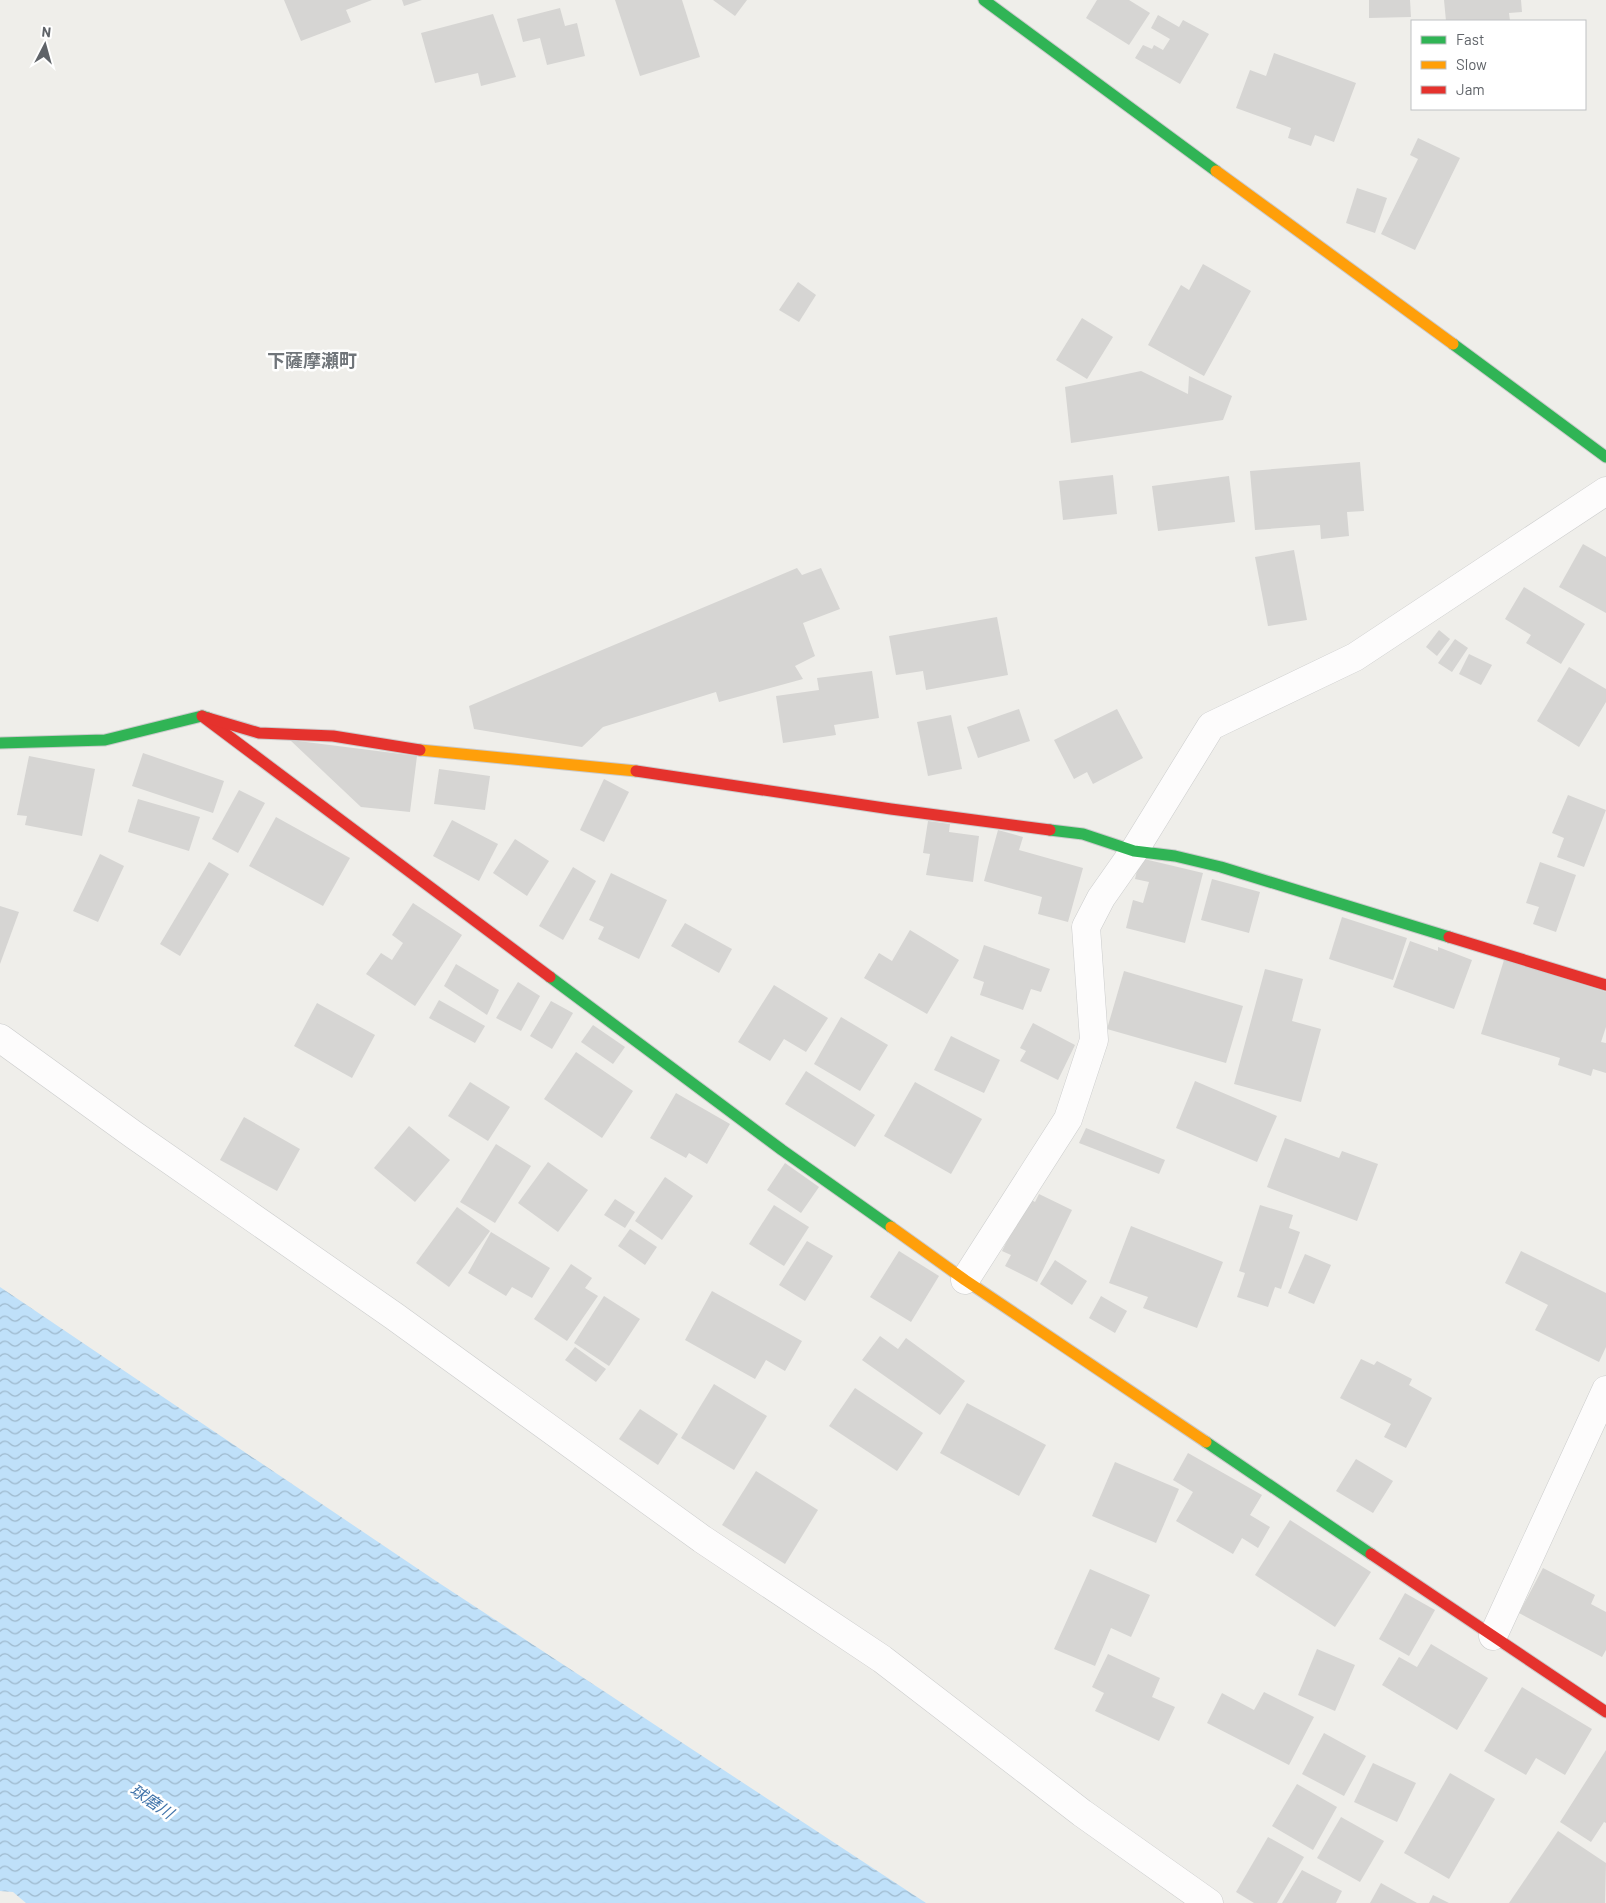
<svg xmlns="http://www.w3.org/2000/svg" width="1606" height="1903" font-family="Barlow,'Noto Sans JP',sans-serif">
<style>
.water{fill:url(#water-waves)}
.building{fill:#d6d5d3}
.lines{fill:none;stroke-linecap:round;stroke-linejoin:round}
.street-casing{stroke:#cbcccc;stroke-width:29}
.fast-casing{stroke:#cacacb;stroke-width:13}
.slow-casing{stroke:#cacacb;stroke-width:13}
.jam-casing{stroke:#cacacb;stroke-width:13}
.street{stroke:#fdfcfc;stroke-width:28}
.fast{stroke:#30b455;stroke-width:11}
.slow{stroke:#ff9f0a;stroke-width:11}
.jam{stroke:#e5322d;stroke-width:11}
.labels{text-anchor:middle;stroke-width:5;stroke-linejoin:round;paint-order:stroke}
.water-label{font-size:16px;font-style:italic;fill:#4174aa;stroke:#fff}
.quarter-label{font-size:18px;font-weight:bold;fill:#70757a;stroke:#fff}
</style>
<defs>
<pattern id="water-waves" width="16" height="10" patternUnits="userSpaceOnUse" patternTransform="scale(1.25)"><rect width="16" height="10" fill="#bfe0f9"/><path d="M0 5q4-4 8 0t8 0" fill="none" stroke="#9eb9cd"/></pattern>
</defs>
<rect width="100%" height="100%" fill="#efeeea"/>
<polygon class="water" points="0,1287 433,1579 926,1903 26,1903 13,1892 0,1891"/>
<g class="building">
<polygon points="284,0 372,0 346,10 351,22 301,41"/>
<polygon points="402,0 422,0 404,6"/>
<polygon points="615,0 682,0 700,57 640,76"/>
<polygon points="713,0 747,0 735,16"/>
<polygon points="1097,0 1129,0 1150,13 1129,45 1086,18"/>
<polygon points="1369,0 1410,0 1411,17 1369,18"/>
<polygon points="1444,0 1521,0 1522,12 1509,13 1510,21 1446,21"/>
<polygon points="560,8 565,26 577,23 585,56 547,65 540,38 523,42 517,19"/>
<polygon points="493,14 516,77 481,86 478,73 435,83 421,33"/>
<polygon points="1158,15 1179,27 1183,20 1209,34 1180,84 1135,58 1143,45 1152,49 1154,45 1163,50 1170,39 1151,28"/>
<polygon points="1274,53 1356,83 1334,142 1315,135 1311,146 1288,138 1291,128 1236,108 1250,70 1266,76"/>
<polygon points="1418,138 1460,158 1415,250 1381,234 1418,159 1410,155"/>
<polygon points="1357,188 1387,198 1375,233 1346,223"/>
<polygon points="1203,264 1251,291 1204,376 1148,345 1181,285 1189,290"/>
<polygon points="798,282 816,295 799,322 779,310"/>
<polygon points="1082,318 1113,337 1087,379 1056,360"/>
<polygon points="1141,371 1188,394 1189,376 1232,396 1223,420 1071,443 1065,387"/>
<polygon points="1360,462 1364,511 1347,512 1349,536 1321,539 1320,525 1255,530 1250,471"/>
<polygon points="1113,475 1117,514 1063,520 1059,481"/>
<polygon points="1229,476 1235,522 1158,531 1152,486"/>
<polygon points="1583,544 1606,557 1606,613 1559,587"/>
<polygon points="1294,550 1307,620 1268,626 1255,557"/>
<polygon points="797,568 802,575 821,568 840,609 803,623 815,656 795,666 803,679 719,702 716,692 603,727 582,747 474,729 469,706"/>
<polygon points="1524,587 1585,624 1561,664 1526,643 1531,635 1505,619"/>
<polygon points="997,617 1008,675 926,690 923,671 896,675 889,636"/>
<polygon points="1439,630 1450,639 1437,656 1426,647"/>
<polygon points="1455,639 1468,648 1452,672 1438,663"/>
<polygon points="1469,654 1492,665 1481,685 1459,674"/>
<polygon points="1569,667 1606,689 1606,702 1579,747 1537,721"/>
<polygon points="872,671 879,718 834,725 836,735 783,743 776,696 819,690 817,678"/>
<polygon points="1019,709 1030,741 978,758 967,727"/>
<polygon points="1117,709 1143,758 1093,784 1087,772 1074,779 1054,740"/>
<polygon points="951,715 962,769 928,776 917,722"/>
<polygon points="290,740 417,756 410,812 361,807"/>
<polygon points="143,753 224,781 213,813 132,786"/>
<polygon points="29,756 95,769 82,836 25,825 27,816 17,815"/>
<polygon points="439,769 490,776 485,810 434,804"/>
<polygon points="604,779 629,792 604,842 580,830"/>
<polygon points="239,790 265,803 238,853 212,839"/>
<polygon points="1568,795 1606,810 1584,867 1557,857 1564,838 1552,833"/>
<polygon points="138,799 200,817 189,851 128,832"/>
<polygon points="276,817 350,858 323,906 249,866"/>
<polygon points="452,820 498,844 479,881 433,856"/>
<polygon points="928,821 950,824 949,832 979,836 973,882 926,875 930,854 923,853"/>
<polygon points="998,830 1023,837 1019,850 1083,868 1068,922 1038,914 1042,897 984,881"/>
<polygon points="515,839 549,861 527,896 493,873"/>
<polygon points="100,854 124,866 98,922 73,911"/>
<polygon points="1140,858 1203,873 1185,943 1126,928 1133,900 1143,903 1149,882 1135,879"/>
<polygon points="209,862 229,874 180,956 160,944"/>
<polygon points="1540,862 1576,875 1556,932 1533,924 1539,907 1526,903"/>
<polygon points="573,867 596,881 563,940 539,926"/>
<polygon points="611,873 667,900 639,959 598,939 604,927 589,920"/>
<polygon points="1212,879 1260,892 1249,933 1201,920"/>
<polygon points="413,903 462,935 415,1006 366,974 381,953 392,960 403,943 392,935"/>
<polygon points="0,906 19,912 0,964"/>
<polygon points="1342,917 1407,938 1393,980 1329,959"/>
<polygon points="685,923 732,949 719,973 671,946"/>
<polygon points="910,930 959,960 927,1014 864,978 879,953 892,961"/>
<polygon points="1410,941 1438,951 1438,947 1472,960 1454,1009 1393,987"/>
<polygon points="984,945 1050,969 1041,992 1031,989 1023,1010 980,995 984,982 973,978"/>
<polygon points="1504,960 1606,992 1606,1027 1601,1042 1606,1043 1606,1073 1593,1069 1591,1076 1558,1065 1560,1058 1481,1034"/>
<polygon points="456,964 499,990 487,1015 444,986"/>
<polygon points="1265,969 1303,979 1292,1021 1321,1029 1301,1102 1234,1084"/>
<polygon points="1124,971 1243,1006 1226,1063 1107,1029"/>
<polygon points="518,982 540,996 521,1031 496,1018"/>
<polygon points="774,985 828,1018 806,1052 784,1039 770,1061 738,1042"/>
<polygon points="439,1000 485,1026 475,1043 429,1018"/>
<polygon points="551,1001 573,1013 552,1049 530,1036"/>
<polygon points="317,1003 375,1035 352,1078 294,1046"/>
<polygon points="841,1017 888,1045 860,1091 814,1064"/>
<polygon points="1033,1023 1075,1045 1058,1080 1020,1061 1026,1051 1020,1048"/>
<polygon points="593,1025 625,1047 613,1064 581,1042"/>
<polygon points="951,1036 1000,1060 984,1093 934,1070"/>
<polygon points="576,1052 633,1091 602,1138 544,1099"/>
<polygon points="806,1071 875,1115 855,1147 785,1104"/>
<polygon points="1195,1081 1277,1116 1257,1162 1176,1128"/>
<polygon points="470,1082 510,1107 488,1141 448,1116"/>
<polygon points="915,1082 982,1119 951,1174 884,1136"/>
<polygon points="676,1093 730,1124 707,1164 689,1153 686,1158 650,1138"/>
<polygon points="244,1117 300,1149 277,1191 220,1160"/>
<polygon points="409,1126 450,1160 415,1202 374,1168"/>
<polygon points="1086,1128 1165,1160 1159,1174 1079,1143"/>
<polygon points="1285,1138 1339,1158 1342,1151 1378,1164 1357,1221 1267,1187"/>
<polygon points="496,1144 531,1166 495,1223 460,1202"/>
<polygon points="548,1162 588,1190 558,1232 518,1203"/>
<polygon points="785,1163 819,1187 801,1213 767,1190"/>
<polygon points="665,1177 693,1196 662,1240 635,1221"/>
<polygon points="1039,1194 1072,1210 1037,1282 1005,1266 1011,1255 1002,1251 1028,1198 1035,1202"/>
<polygon points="615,1199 635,1212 625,1228 604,1215"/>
<polygon points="774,1205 809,1227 784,1266 749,1244"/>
<polygon points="1260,1205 1293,1215 1289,1228 1300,1232 1281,1289 1275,1287 1268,1307 1237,1297 1245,1273 1239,1271"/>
<polygon points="457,1207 490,1231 449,1287 416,1263"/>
<polygon points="1131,1226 1223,1262 1197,1328 1143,1308 1148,1297 1109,1283"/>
<polygon points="630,1229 657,1247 645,1265 618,1246"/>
<polygon points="491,1232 550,1268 532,1298 512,1287 506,1296 468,1273"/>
<polygon points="807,1241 833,1256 805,1301 779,1285"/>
<polygon points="899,1251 939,1276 911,1322 870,1297"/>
<polygon points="1521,1251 1606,1293 1606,1347 1599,1362 1535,1330 1548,1305 1505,1283"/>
<polygon points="1305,1254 1331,1265 1314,1304 1288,1293"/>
<polygon points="1055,1260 1087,1281 1072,1305 1040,1284"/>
<polygon points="571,1264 592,1278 585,1288 598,1296 567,1341 534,1319"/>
<polygon points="712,1291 802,1341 785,1371 766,1360 755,1379 685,1340"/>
<polygon points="604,1296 640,1319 609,1366 574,1343"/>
<polygon points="1101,1296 1127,1311 1115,1333 1089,1318"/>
<polygon points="880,1336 898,1349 906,1338 965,1381 940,1415 862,1360"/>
<polygon points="575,1347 606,1369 596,1382 565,1360"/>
<polygon points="1361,1359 1374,1365 1377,1361 1412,1379 1409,1385 1432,1398 1406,1448 1384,1437 1391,1424 1340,1398"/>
<polygon points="714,1384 767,1416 734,1470 681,1438"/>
<polygon points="855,1388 923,1433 897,1471 829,1426"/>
<polygon points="967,1403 1046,1445 1019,1496 940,1453"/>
<polygon points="640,1409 678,1434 658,1465 619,1439"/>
<polygon points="1188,1453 1262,1495 1250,1515 1270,1527 1258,1548 1242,1538 1233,1554 1176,1521 1193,1492 1173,1480"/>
<polygon points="1356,1459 1393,1481 1373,1513 1336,1491"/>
<polygon points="1115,1462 1179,1489 1156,1543 1092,1516"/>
<polygon points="756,1471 818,1510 785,1564 722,1525"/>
<polygon points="1290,1520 1371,1572 1335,1627 1255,1575"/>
<polygon points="1543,1568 1595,1595 1591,1604 1606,1612 1606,1650 1602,1657 1519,1613"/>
<polygon points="1090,1569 1150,1595 1131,1637 1111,1628 1095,1666 1054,1649"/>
<polygon points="1405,1593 1435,1610 1409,1656 1379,1639"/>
<polygon points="1431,1644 1488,1678 1457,1730 1382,1685 1399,1657 1417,1667"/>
<polygon points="1317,1649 1355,1665 1335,1711 1298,1695"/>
<polygon points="1108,1654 1160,1678 1152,1697 1175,1707 1159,1741 1095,1711 1104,1693 1092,1687"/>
<polygon points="1522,1687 1592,1729 1565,1775 1536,1758 1526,1775 1484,1751"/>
<polygon points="1264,1692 1314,1717 1289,1765 1207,1723 1222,1693 1254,1710"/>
<polygon points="1324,1733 1366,1756 1344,1796 1302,1774"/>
<polygon points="1606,1750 1606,1823 1604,1822 1591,1842 1560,1822"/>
<polygon points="1373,1763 1416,1783 1397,1822 1354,1802"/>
<polygon points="1450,1773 1495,1799 1449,1879 1404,1853"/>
<polygon points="1297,1784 1337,1807 1313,1850 1272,1826"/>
<polygon points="1341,1817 1384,1841 1360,1882 1317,1858"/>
<polygon points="1558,1831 1606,1863 1605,1903 1509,1903"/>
<polygon points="1268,1837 1304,1857 1277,1903 1254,1903 1236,1892"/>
<polygon points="1302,1870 1342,1891 1336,1903 1282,1903"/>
<polygon points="1381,1883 1417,1903 1370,1903"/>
<polygon points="1433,1895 1449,1903 1429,1903"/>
</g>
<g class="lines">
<g class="street-casing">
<g id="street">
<polyline points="0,1038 134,1135 394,1316 702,1539 882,1659 1082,1813 1209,1903"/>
<polyline points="965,1280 1068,1119 1094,1040 1086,927 1101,898 1134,851 1211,726 1355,657 1606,491"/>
<polyline points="1493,1636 1606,1390"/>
</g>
</g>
<g class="fast-casing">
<g id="fast">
<polyline points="984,0 1216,171"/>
<polyline points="1453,344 1606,457"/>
<polyline points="0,743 105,740 202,716 208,718"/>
<polyline points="1050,830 1083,834 1134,851 1175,856 1221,867 1449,937"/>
<polyline points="550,977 782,1150 891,1227"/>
<polyline points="1206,1442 1371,1554"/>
</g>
</g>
<g class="slow-casing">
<g id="slow">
<polyline points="1216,171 1453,344"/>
<polyline points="420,750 636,771"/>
<polyline points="891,1227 965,1280 1206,1442"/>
</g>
</g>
<g class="jam-casing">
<g id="jam">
<polyline points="202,716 550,977"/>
<polyline points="208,718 259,733 333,736 420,750"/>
<polyline points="636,771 891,809 1050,830"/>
<polyline points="1449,937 1606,985"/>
<polyline points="1371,1554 1606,1712"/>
</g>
</g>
<use href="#street" class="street"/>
<use href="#fast" class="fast"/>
<use href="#slow" class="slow"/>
<use href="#jam" class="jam"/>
</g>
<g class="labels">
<g class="water-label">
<text transform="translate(152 1801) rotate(34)" y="6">球磨川</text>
</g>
<g class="quarter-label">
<text x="312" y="367">下薩摩瀬町</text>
</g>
</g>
<rect x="1411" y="20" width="175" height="90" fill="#ffffff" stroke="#bfc1c3"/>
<rect x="1421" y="36" width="25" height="8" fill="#30b455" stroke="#bfc1c3"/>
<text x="1456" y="45" font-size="15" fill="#5f6368">Fast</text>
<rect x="1421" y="61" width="25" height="8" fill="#ff9f0a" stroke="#bfc1c3"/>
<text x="1456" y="70" font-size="15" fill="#5f6368">Slow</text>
<rect x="1421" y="86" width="25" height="8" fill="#e5322d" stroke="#bfc1c3"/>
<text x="1456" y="95" font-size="15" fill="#5f6368">Jam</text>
<g transform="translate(45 45) rotate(6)" stroke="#ffffff" stroke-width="4" paint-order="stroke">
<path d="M0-4L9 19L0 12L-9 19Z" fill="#5f6368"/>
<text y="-8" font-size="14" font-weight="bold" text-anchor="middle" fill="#5f6368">N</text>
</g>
</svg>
